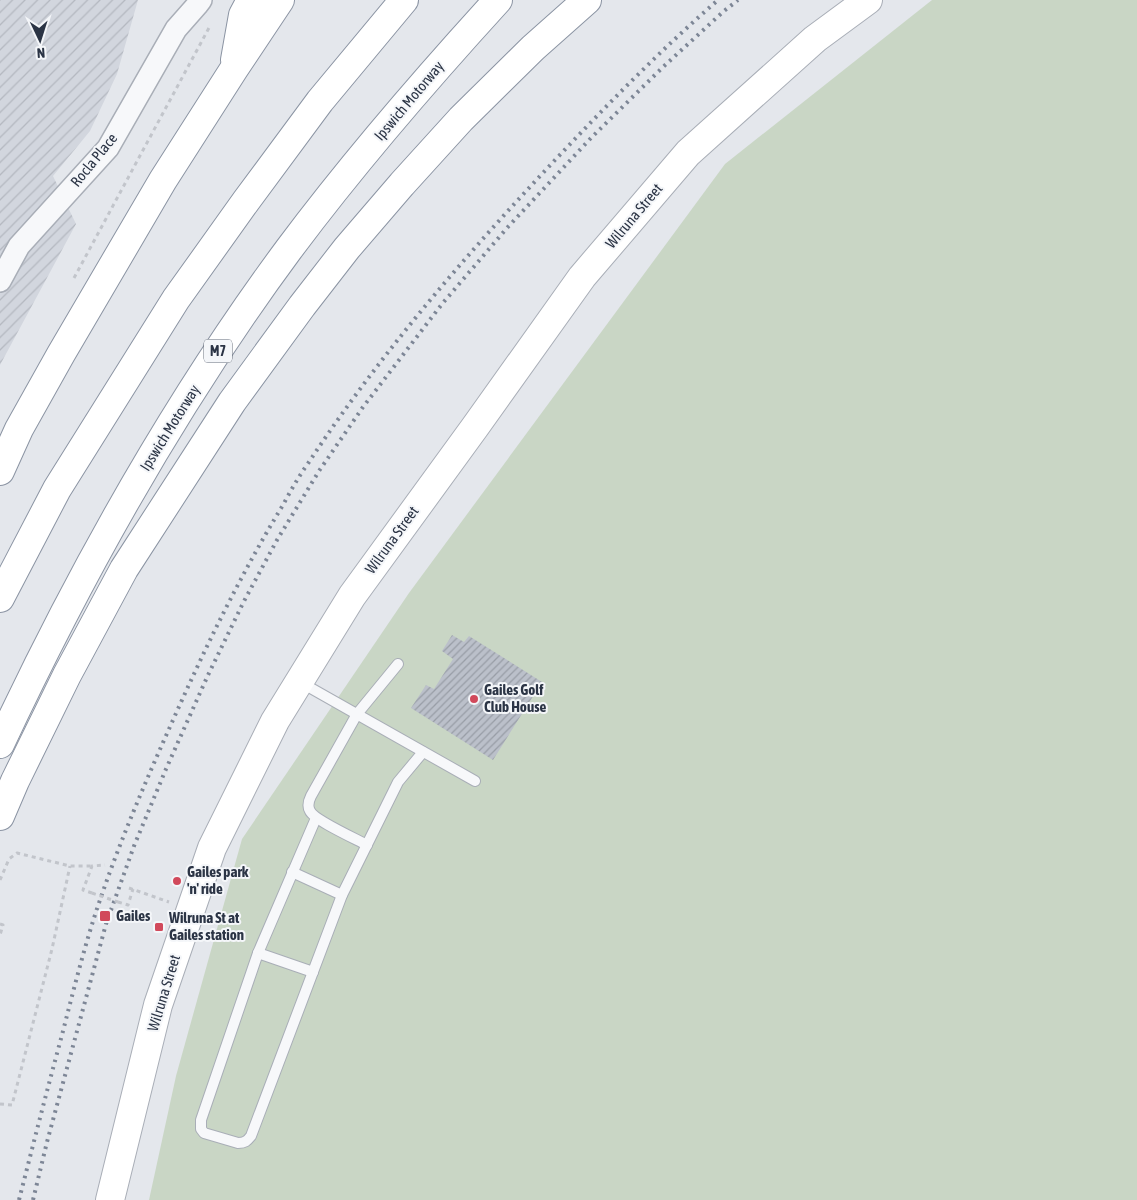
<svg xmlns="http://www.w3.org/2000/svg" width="1137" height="1200" font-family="'Asap Condensed',sans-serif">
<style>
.industrial{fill:url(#industrial-furrows)}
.green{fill:#c9d6c5}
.building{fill:url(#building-hatch)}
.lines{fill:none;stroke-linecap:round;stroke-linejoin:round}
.lane-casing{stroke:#a9aeb7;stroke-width:12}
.street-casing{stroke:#a9aeb7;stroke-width:24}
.secondary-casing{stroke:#a9aeb7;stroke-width:30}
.highway-casing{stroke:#8b94a3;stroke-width:30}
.path{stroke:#c2c5cb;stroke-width:3;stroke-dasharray:4 4;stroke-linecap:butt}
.lane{stroke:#f7f8fa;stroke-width:10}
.street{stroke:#f7f8fa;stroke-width:21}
.secondary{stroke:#fff;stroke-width:28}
.highway{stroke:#fff;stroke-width:28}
.rail{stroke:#7d8696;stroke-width:4;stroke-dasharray:2.5 5;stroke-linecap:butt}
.path-bridge{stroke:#c2c5cb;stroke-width:3;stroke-dasharray:4 4;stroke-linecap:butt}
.poi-dot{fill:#d1495b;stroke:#f4f6f9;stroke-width:2}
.labels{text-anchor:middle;stroke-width:4;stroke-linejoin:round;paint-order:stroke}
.shield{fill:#f4f6f9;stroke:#676e7b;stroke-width:1}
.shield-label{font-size:14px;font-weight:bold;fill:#2b3445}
.street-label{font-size:15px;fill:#2b3445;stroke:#f4f6f9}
.poi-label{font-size:15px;font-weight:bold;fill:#2b3445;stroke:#f4f6f9;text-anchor:start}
</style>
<defs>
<pattern id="industrial-furrows" width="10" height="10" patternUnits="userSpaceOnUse" patternTransform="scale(1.25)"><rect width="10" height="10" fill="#d2d6de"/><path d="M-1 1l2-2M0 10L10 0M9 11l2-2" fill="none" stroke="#b4b8c0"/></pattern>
<pattern id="building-hatch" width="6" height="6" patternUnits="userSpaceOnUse" patternTransform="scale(1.25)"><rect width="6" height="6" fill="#bbc0ca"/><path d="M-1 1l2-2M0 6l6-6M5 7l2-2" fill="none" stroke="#989da6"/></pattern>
</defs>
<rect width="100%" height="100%" fill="#e4e7ec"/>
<polygon class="industrial" points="0,0 138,0 117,74 90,131 53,176 76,224 0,365"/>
<polygon class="green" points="932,0 1137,0 1137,1200 149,1200 176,1076 242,839 409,593 725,164"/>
<polygon class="building" points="452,635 464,642 469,636 542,682 493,760 411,708 426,685 434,689 453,659 442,651"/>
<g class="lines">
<g class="lane-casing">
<g id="lane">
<polyline points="300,682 475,781"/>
<path d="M316,818l-58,135 -57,167v9l3,4 34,10c7,0 9,-2 13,-7l91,-241 56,-113 25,-30"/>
<path d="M367,845c-11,-6 -53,-25 -57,-34 -3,-5 -1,-11 1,-15l46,-82 41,-50"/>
<polyline points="292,872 342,895"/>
<polyline points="258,953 313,972"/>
</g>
</g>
<g class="street-casing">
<polyline id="street" points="0,281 19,246 108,148 176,29 198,4 201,0"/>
</g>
<g class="secondary-casing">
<polyline id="secondary" points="110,1200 158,1005 212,848 275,721 352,596 475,427 582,277 688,153 815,39 868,0"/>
</g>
<g class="highway-casing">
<g id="highway">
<polyline points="235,60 243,15 251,0"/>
<polyline points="0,471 19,429 61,354 163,180 234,69 280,0"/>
<polyline points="0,598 57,489 176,299 246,201 320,101 404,0"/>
<path d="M0,744c81,-173 175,-341 289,-495 65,-87 136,-169 209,-249"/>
<polyline points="0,816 15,781 67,675 124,569 232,402 302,306 347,248 402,184 461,119 533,48 587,0"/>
</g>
</g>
<g class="path">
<polyline points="74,278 210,26"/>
<polyline points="0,880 9,859 17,853 70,866 92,866"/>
<polyline points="129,888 169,902"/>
<polyline points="92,893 83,890 92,866 105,865"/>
<polyline points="118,902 128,905 133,889"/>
<polyline points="0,924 3,925 0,935"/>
<polyline points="0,1104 12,1105 52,949 70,866"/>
</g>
<use href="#lane" class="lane"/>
<use href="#street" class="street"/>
<use href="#secondary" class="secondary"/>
<use href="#highway" class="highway"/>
<g class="rail">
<path d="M19,1200c14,-55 28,-110 43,-165 10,-39 20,-79 32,-117 22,-68 50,-133 79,-198 33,-74 68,-146 110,-215 8,-15 16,-29 26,-43 67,-102 149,-198 232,-287 57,-61 115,-121 177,-175"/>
<polyline points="33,1200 47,1142 106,924 134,846 166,769 208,675 243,603 277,540 319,471 363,407 442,304 507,228 591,138 663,67 724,11 738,0"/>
</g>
<polyline class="path-bridge" points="92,893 118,902"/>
</g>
<g class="poi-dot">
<circle cx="474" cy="699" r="5"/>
<circle cx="177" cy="881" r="5"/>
<rect x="99" y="910" width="12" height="12" rx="2.5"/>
<rect x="154" y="922" width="10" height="10" rx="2.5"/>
</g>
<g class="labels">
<rect class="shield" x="204" y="339.5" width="28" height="23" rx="4"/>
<g class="shield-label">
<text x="218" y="356">M7</text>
</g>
<g class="street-label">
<text transform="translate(409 101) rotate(-50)" y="5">Ipswich Motorway</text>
<text transform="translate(94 160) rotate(-51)" y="5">Rocla Place</text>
<text transform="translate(634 216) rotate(-50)" y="5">Wilruna Street</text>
<text transform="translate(170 428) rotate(-58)" y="5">Ipswich Motorway</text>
<text transform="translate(392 540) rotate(-54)" y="5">Wilruna Street</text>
<text transform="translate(164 993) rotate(-73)" y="5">Wilruna Street</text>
</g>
<g class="poi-label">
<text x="484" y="695">Gailes Golf<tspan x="484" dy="17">Club House</tspan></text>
<text x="187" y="877">Gailes park<tspan x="187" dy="17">'n' ride</tspan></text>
<text x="116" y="921">Gailes</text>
<text x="169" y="923">Wilruna St at<tspan x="169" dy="17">Gailes station</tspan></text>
</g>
</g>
<g transform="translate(40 40) rotate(176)" stroke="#f4f6f9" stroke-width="4" paint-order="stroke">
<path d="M0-4L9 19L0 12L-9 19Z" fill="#2b3445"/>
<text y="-8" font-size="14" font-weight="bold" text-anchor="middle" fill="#2b3445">N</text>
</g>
</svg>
